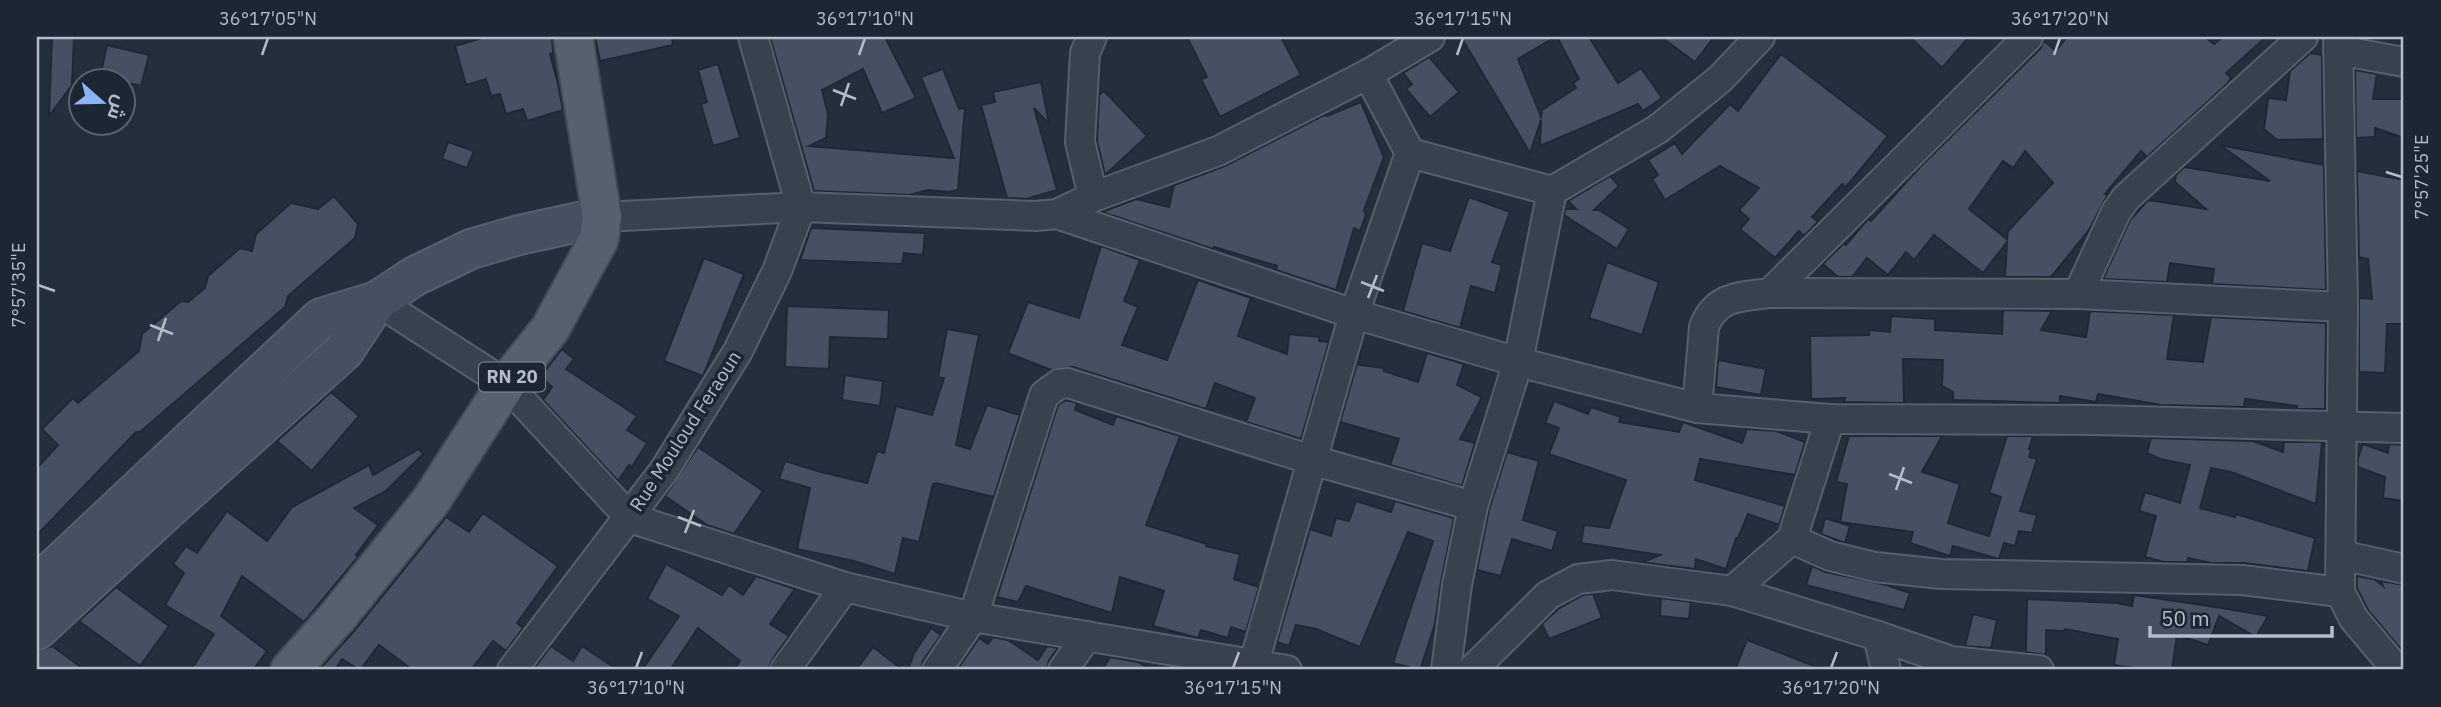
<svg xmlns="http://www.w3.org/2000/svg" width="2441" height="707" font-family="'IBM Plex Sans',Cairo,sans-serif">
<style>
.building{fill:#455162;stroke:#1f2835;stroke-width:2;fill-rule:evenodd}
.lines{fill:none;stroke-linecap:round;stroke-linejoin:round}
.street-casing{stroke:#565f6c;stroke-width:32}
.secondary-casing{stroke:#565f6c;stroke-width:42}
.primary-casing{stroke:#414a57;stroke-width:42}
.street{stroke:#38414e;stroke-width:28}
.secondary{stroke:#465061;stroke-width:38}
.primary{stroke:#56606e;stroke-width:38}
.ticks{fill:none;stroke:#b4bcc9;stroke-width:2.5}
.labels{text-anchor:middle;stroke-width:7;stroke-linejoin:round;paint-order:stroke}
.shield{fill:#1d2633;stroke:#878f9c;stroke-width:2}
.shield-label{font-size:18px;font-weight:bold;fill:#b4bcc9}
.street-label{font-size:19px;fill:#b4bcc9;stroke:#1d2633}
.neatline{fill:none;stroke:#b4bcc9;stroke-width:2.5}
.ticks-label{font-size:18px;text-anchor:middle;fill:#b4bcc9}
</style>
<rect width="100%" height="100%" fill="#242f3e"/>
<g class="building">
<polygon points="52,37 74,37 72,85 49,116"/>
<polygon points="485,37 552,37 553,53 550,54 558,84 563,110 527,121 523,109 506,114 500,94 491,96 486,79 466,85 455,46"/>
<polygon points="595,37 672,37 673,45 600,61"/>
<polygon points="770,37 885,37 916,98 882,113 863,69 822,90 828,114 826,138 809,146 954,158 921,77 943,69 959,109 965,108 958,190 949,192 928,190 910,195 814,191"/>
<polygon points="1187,37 1281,37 1301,75 1220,117 1201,79 1207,77"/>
<polygon points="1461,37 1555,37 1518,59 1541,117 1542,110 1576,88 1573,83 1579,79 1557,37 1589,37 1618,83 1641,68 1662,98 1643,111 1638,104 1540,146 1541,120 1530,153"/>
<polygon points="1661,37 1714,37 1695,62"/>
<polygon points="1910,37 1969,37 1942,68"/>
<path d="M2067,37h138l9,7 9,-7h43l-40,36 5,5 -4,6 -80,73 -6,-6 -36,43h3l-19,36 -38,47h-46l2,-35 -24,31 -49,-38 -20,25 -8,-8 -18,23 -21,-17 -15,19h-14l-15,-13 21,-21 2,2 22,-26 3,2 49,-54 120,-118 4,-8 12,10zM2025,151l28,32 -45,48 -1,8 -38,-30 34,-48 10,7z"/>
<polygon points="107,45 149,55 141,86 100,77"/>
<polygon points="2310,53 2322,55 2323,139 2277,140 2264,129 2268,98 2286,100 2290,71"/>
<polygon points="1781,54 1888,136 1846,187 1842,184 1812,217 1818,222 1804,236 1799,231 1775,258 1740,229 1749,219 1739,210 1759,188 1720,166 1665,200 1652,179 1658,175 1648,160 1675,143 1682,154 1730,104 1738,111"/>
<polygon points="1429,57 1459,92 1430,117 1406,89 1412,84 1403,73"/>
<polygon points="718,64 740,138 713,146 701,104 707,102 698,70"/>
<polygon points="2355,70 2377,74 2373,99 2404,99 2404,138 2375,128 2375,137 2356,138"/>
<polygon points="1041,82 1049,124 1034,108 1057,190 1026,199 1007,198 981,105 995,102 993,92"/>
<polygon points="1104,91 1147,136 1105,175 1097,141 1099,95"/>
<polygon points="1361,102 1384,157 1364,210 1366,215 1360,231 1354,228 1336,290 1276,270 1277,266 1214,247 1213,249 1102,212 1136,199 1169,207 1174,185 1225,166 1324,115 1327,116"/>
<polygon points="448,142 474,151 467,168 442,159"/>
<polygon points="2220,145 2324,165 2326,290 2212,284 2214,269 2170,263 2167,282 2103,279 2130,220 2148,200 2206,209 2175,182 2176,175 2184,167 2270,181"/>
<polygon points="2357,171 2404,180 2404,324 2387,324 2385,373 2359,372 2359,298 2372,299 2368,259 2359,257"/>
<polygon points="1610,176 1619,186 1594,210 1599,210 1629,229 1617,249 1564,215 1565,209 1576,209 1568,201"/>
<polygon points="334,196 358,224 355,238 288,296 285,307 140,432 136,432 37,535 37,468 58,445 42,429 73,398 78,403 139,351 142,334 181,301 188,302 205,288 208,276 240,248 252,251 256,234 291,203 318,209"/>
<polygon points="1469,197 1510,212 1492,262 1502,265 1495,293 1471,286 1460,328 1403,311 1422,243 1450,251"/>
<polygon points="811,228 925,233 923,255 904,253 902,264 800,260"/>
<polygon points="1101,246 1140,260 1124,301 1138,307 1122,345 1167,360 1198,280 1251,298 1238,336 1287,354 1289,334 1319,337 1319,341 1329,342 1301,439 1246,422 1255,398 1215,383 1206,409 1073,367 1051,370 1008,353 1028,302 1079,318"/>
<polygon points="704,258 744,274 703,376 664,361"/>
<polygon points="1607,262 1659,282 1642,335 1589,318"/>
<polygon points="787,306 889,310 888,339 830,337 829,369 785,367"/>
<polygon points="2003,310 2052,311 2041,330 2086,337 2090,311 2174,315 2167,359 2203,362 2211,317 2326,323 2325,409 2297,409 2297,406 2245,399 2244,407 2161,405 2098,394 2096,402 2060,396 2060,403 1953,400 1953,392 1942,386 1943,360 1903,359 1904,403 1844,402 1845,398 1811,399 1810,336 1869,335 1870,330 1890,332 1891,316 1935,319 1935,330 2002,334"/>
<polygon points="947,329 979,335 956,445 970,449 987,405 1020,415 994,497 936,483 933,484 919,542 903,538 895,574 854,561 797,549 810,488 779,479 785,461 821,472 867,483 877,451 884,453 896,406 932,415 944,378 938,377"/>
<polygon points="562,349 574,359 566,369 637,416 627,430 647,443 632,467 629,465 618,481 543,400 552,387 540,377"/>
<polygon points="1361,350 1359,365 1384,368 1384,371 1418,382 1427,353 1464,364 1457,385 1482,397 1460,439 1475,443 1462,486 1390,465 1399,439 1340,422"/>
<polygon points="1718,360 1766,369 1761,395 1716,387"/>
<polygon points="845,375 883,381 880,406 842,400"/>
<polygon points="331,392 359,416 312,471 277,441"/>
<polygon points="1066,400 1077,403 1075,410 1113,425 1116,416 1180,436 1146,525 1207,544 1206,546 1240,554 1234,579 1259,587 1246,632 1231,627 1228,638 1201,630 1198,638 1153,626 1164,591 1120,577 1112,613 1026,586 1018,602 997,597 1058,405"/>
<polygon points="1554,401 1588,414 1591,407 1621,417 1619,422 1679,432 1683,422 1742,443 1747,429 1776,431 1805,442 1795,475 1700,459 1695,480 1785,506 1779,525 1748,514 1738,538 1736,538 1726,569 1696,559 1695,569 1647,563 1643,562 1660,555 1581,543 1584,525 1609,528 1626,480 1549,454 1559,428 1545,423"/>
<polygon points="1849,436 1942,436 1922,472 1960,484 1948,523 1989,536 2001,497 1989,493 2007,436 2033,436 2029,449 2031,450 2029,457 2037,459 2020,511 2037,515 2032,533 2019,531 2015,546 2004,543 1999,559 1953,546 1950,556 1910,543 1913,532 1840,522 1847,484 1836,482"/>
<polygon points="2151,438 2253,441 2283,452 2284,442 2322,442 2316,504 2231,472 2211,468 2200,508 2235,517 2236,514 2315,538 2308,571 2244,563 2211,563 2188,558 2187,562 2164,562 2145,557 2156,516 2139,511 2145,492 2180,503 2190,465 2160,459 2147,453"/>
<polygon points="2363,444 2388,453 2389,444 2404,445 2404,501 2383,498 2385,477 2358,467 2358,458"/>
<polygon points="698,447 763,491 734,534 707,525 665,496"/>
<polygon points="419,449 423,454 386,491 354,508 378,525 356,555 358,557 304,622 242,576 221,616 267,651 253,670 191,670 214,634 165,605 184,573 173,564 186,546 197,553 227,511 267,541 292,507 369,465 373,475"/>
<polygon points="1507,452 1539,461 1523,520 1558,531 1552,551 1512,539 1501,576 1477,570 1489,510"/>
<polygon points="1356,501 1391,512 1395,501 1454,518 1441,582 1435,624 1420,670 1393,663 1433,541 1408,532 1360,647 1316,629 1296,625 1289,646 1277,642 1310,529 1331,536 1336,518 1349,521"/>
<polygon points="483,513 558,566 517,623 523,628 506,651 493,641 471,670 413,670 379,645 360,670 342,659 335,670 319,670 355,630 446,517 469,532"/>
<polygon points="1825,518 1850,526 1845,543 1821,534"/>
<polygon points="666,564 722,595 729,585 743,595 756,576 795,589 770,624 789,636 772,660 768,670 734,670 740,661 698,628 670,670 642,670 679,616 647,599"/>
<polygon points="1812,566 1826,572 1886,585 1910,593 1904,610 1806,585"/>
<polygon points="2357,576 2374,579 2383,586 2381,581 2404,585 2404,653 2368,610 2357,588"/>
<polygon points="116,587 169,626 140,666 79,621"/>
<polygon points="1593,594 1602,618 1549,639 1542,624 1558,609 1583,595"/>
<polygon points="2134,595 2222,608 2268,616 2256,637 2219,616 2208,645 2177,635 2172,670 2147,670 2114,665 2118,639 2065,629 2064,631 2046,630 2046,655 2026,652 2027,599 2117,603 2132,606"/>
<polygon points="1661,598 1691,602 1689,619 1660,616"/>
<polygon points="1973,614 1997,620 1991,648 1965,646"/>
<polygon points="931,628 941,635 923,661 921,670 908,670 914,653"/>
<polygon points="993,637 1008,640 1038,660 1047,646 1058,648 1049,660 1047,670 957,670 979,638 988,644"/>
<polygon points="1747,640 1822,669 1822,670 1735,670"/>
<polygon points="52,646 85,670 37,670 37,651"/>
<polygon points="551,646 573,661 582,646 618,670 533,670"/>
<polygon points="873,647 903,670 856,670"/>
<polygon points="1110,657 1138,662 1152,670 1102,670"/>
</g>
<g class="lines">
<g class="street-casing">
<g id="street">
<polyline points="1092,37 1085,53 1080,142 1093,197"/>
<polyline points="2338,37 2343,307 2340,592 2354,619 2397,670"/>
<polyline points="2338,50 2404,62"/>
<polyline points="1368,74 1410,153 1552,191"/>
<polyline points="1057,214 1354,314 1518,362 1697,408 1830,419 2097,420 2404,428"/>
<polyline points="602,217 801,207 1036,216 1057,214 1093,197 1218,151 1368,74 1430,37"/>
<polyline points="1770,293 2078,294 2343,307"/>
<polyline points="2078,294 2116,212 2126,198 2303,37"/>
<polyline points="377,301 506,384 630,518 845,587 973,617 1287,670"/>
<path d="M1697,408l7,-81c12,-32 37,-30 66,-34l258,-256"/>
<polyline points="1792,539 1830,556 1875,567 1941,574 2242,580 2340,592"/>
<polyline points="2341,555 2404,569"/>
<polyline points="1732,591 1792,539 1830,419"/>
<polyline points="1878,636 1886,670"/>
<polyline points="1254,663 1354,314 1410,153"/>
<polyline points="512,670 665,469 738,351 777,271 801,207 753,37"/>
<polyline points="785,670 845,587"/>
<polyline points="937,670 973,617 1044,395 1059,384 1068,383 1312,460 1473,506"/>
<polyline points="1063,670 1087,636"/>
<polyline points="1446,670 1457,585 1473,506 1518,362 1552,191 1658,129 1720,79 1760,37"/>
<polyline points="1472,670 1548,595 1578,579 1612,575 1732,591 1878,636 1951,661 2039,670"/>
</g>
</g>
<g class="secondary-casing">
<g id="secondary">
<polyline points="37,585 321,318 377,301 415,276 471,249 519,235 602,217"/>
<polyline points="37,630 166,511 344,351 377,301"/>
</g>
</g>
<g class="primary-casing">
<polyline id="primary" points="290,670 338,616 430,502 506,384 550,329 599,239 602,217 573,37"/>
</g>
<use href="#street" class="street"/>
<use href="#secondary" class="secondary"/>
<use href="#primary" class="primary"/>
</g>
<path class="ticks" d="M262,55l6,-17M859,55l6,-17M1457,55l6,-17M2054,55l6,-17M833,90l23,9M841,106l8,-23M2386,172l16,5M1361,282l23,9M38,285l17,6M1368,298l9,-23M150,325l23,9M158,341l8,-23M1889,474l23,9M1896,490l8,-23M678,517l23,9M685,533l9,-23M636,668l6,-16M1233,668l6,-16M1831,668l6,-16"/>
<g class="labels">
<rect class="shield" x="479" y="362.5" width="66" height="29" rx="5"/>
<g class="shield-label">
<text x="512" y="383">RN 20</text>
</g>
<g class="street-label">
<text transform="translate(685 431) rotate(-57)" y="7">Rue Mouloud Feraoun</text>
</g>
</g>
<rect width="2441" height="707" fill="none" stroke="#1d2633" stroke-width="77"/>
<g transform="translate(102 102) rotate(110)"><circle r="33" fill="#1d2633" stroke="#59626f" stroke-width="2"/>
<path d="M0-5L12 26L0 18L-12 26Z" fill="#8ab4f8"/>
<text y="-10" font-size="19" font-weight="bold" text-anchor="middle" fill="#b4bcc9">ش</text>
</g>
<path d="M2150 626v10h182v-10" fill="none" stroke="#b4bcc9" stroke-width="3.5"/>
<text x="2161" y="626" font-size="21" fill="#b4bcc9" stroke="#1d2633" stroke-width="5" paint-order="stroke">50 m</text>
<rect x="38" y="38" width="2364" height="630" class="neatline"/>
<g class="ticks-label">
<text x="268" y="25">36°17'05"N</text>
<text x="865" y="25">36°17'10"N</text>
<text x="1463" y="25">36°17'15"N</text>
<text x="2060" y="25">36°17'20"N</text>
<text transform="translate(2422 177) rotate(-90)" y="6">7°57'25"E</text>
<text transform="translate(19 285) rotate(-90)" y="6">7°57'35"E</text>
<text x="636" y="694">36°17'10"N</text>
<text x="1233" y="694">36°17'15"N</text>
<text x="1831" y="694">36°17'20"N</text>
</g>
</svg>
